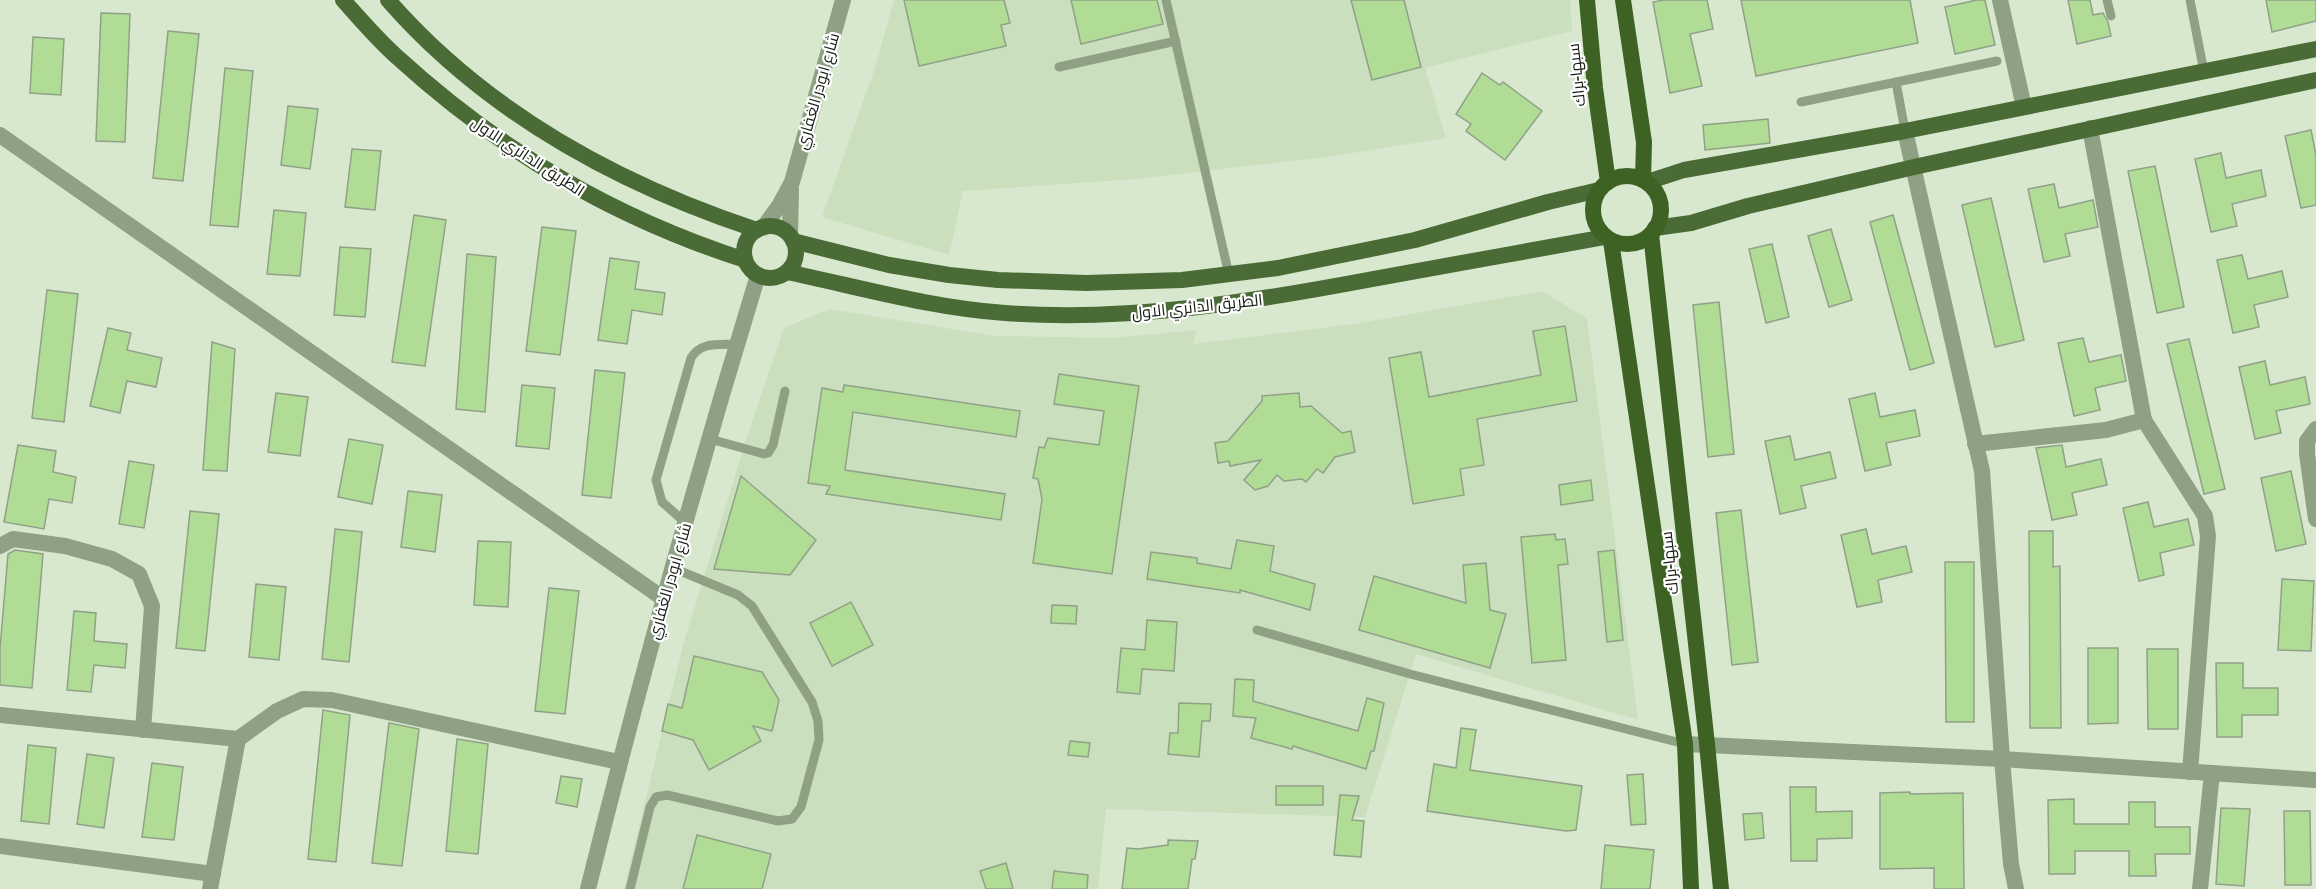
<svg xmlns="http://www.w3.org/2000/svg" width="2316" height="889" font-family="'Archivo Narrow',Cairo,sans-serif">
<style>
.built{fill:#cadfbe}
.building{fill:#b0dc96;stroke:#91a189;stroke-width:1.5}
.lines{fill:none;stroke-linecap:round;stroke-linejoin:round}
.service{stroke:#8ea184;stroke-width:9}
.minor{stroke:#8ea184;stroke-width:16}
.tertiary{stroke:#8ea184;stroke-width:16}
.primary{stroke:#4a6b35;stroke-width:16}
.trunk{stroke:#3e6124;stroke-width:16}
.labels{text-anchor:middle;stroke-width:4.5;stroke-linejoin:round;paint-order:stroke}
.street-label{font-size:16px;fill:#171d14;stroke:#fff}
</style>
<rect width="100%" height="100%" fill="#d7e8ce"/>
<g class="built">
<polygon points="894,0 1570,0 1572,31 1425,68 1446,138 1327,157 1135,179 963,191 949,255 822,217 875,68"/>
<polygon points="1543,291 1587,319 1638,720 1416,654 1365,817 1106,809 1098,889 624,889 683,645 747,437 784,328 830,309 994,336 1113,338 1197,330 1193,344 1354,324"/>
</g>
<g class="building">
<polygon points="904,0 1004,0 1010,23 1001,25 1006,46 919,66"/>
<polygon points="1071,0 1157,0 1163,24 1081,44"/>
<polygon points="1351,0 1404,0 1421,67 1372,80"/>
<polygon points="1664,0 1707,0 1713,29 1690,34 1702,86 1670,93 1653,2"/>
<polygon points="1741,0 1910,0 1918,43 1756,76"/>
<polygon points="1977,0 1985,0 1995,45 1955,54 1945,7"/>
<polygon points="2068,0 2090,0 2093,15 2103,13 2108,22 2111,36 2077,44"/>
<polygon points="2266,0 2316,0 2316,21 2272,32"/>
<polygon points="101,13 130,14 125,142 96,141"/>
<polygon points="168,31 199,34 183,181 153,178"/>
<polygon points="33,37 64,39 61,95 30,93"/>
<polygon points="225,68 253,71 238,227 210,225"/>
<polygon points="1482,73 1500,85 1503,82 1542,111 1505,160 1466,131 1471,124 1456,114"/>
<polygon points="288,106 318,109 310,169 281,165"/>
<polygon points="1768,119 1770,143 1705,150 1703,125"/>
<polygon points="2311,130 2316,155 2316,205 2301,208 2285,136"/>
<polygon points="352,149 381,151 375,210 345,207"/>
<polygon points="2221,153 2226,178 2261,170 2266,196 2232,204 2237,226 2211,232 2195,159"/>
<polygon points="2155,166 2184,307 2157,313 2128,171"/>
<polygon points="2054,184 2059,208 2093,200 2098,227 2065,234 2070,256 2044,262 2028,189"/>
<polygon points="1991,198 2024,340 1995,347 1962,205"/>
<polygon points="274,210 306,213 300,276 267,274"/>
<polygon points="414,215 446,220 425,366 392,362"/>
<polygon points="1893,215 1934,363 1910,370 1870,222"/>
<polygon points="542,227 576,231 560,355 526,351"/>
<polygon points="1831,229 1852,300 1829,307 1808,236"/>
<polygon points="1772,244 1789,317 1766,323 1749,249"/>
<polygon points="340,247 371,249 365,317 334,315"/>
<polygon points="467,254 496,257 485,412 456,409"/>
<polygon points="2242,255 2248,279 2282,271 2288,297 2254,305 2259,327 2233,333 2217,260"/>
<polygon points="610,258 639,262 635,289 665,293 662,315 632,310 627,344 598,340"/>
<polygon points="47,290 78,294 64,422 32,418"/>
<polygon points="1719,302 1734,454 1708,457 1693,305"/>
<polygon points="1565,326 1577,401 1477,419 1484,465 1460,469 1464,495 1413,504 1389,358 1421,352 1429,397 1541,375 1533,331"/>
<polygon points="108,328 131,333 127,350 162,358 156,387 127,381 120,413 90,406"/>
<polygon points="2083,338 2089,362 2121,355 2126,381 2095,388 2100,410 2074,416 2058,343"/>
<polygon points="2189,339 2225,489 2204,494 2167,344"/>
<polygon points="212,342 235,349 227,471 203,470"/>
<polygon points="2265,361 2270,385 2305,377 2310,404 2276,411 2281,433 2255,439 2239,367"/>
<polygon points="595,370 625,373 611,498 582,495"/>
<polygon points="1059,374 1139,386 1112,574 1033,563 1042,499 1038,479 1033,478 1039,447 1044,448 1048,438 1099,445 1104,411 1054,404"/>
<polygon points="522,385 555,388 549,449 516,446"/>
<polygon points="844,385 1020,411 1016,437 853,412 845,470 1005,494 1001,520 826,494 830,486 808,483 822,388 843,392"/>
<polygon points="276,393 308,397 300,456 268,452"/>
<polygon points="1299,393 1300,407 1311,406 1342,433 1351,431 1355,452 1335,457 1323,473 1317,469 1306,482 1302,479 1284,481 1277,475 1268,486 1255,490 1244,480 1261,460 1230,466 1229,461 1218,463 1215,443 1228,441 1262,401 1262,396"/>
<polygon points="1875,393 1880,417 1915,410 1920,436 1886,443 1891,465 1865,471 1849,399"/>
<polygon points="1790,436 1795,460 1830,452 1836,478 1801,486 1806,508 1780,514 1765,441"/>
<polygon points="349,439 383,445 372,504 338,497"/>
<polygon points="18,445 56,451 53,472 76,477 72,503 49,499 44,529 4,522"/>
<polygon points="2062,445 2066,467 2101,459 2107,485 2072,493 2077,515 2052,520 2036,448"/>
<polygon points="129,461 154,465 144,528 119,524"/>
<polygon points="2291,471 2306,544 2276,551 2261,478"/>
<polygon points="741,476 816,540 790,575 714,569"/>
<polygon points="1591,480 1593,500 1561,505 1559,485"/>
<polygon points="408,491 442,495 435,552 401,547"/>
<polygon points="2148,502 2154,527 2188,519 2194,545 2160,553 2164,575 2139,581 2123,508"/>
<polygon points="1741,510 1758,662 1732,665 1716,513"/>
<polygon points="190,511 219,514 205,651 176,648"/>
<polygon points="335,529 362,532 349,662 322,659"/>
<polygon points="1866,529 1872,554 1906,546 1912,572 1878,580 1882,602 1857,607 1841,535"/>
<polygon points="2029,531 2053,531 2053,567 2060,566 2061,728 2030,728"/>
<polygon points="1555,534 1556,540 1565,539 1568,564 1558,565 1566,660 1532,663 1521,537"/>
<polygon points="1237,540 1274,546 1270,571 1315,584 1310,610 1240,590 1240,593 1147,579 1151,552 1197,558 1197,563 1231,569"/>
<polygon points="478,541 511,542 508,607 474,605"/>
<polygon points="15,550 43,554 32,688 0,685 0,648 8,554"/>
<polygon points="1614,550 1623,640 1607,642 1598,552"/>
<polygon points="1945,562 1974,562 1974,722 1946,722"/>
<polygon points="1486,563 1490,610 1506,614 1490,668 1359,630 1374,576 1466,603 1463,565"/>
<polygon points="2282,579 2314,581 2311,651 2278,650"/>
<polygon points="256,584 286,587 279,660 249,657"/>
<polygon points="549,588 579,591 565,714 535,711"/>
<polygon points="851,602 873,645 832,666 810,623"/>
<polygon points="1052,605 1077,606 1076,624 1051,623"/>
<polygon points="74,611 96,613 94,641 127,644 125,668 94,665 91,692 67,690"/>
<polygon points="1147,620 1177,622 1174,671 1142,669 1140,694 1117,692 1121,648 1145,650"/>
<polygon points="2088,648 2118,648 2118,723 2088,724"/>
<polygon points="2147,649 2178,649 2178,729 2148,729"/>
<polygon points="694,656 762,672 779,700 772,731 753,726 761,741 709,770 693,740 662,731 668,704 682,708"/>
<polygon points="2216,663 2243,663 2243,688 2278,688 2278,715 2242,715 2242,737 2217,737"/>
<polygon points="1235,679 1254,680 1253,701 1358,731 1367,698 1384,703 1374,751 1371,751 1366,769 1293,746 1292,749 1251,738 1256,718 1233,716"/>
<polygon points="1179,703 1211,704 1210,721 1202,721 1199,757 1168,754 1170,733 1178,733"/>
<polygon points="323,710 350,715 336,862 308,859"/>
<polygon points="389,723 419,729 402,866 372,863"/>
<polygon points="1461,728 1476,730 1470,770 1582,786 1576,830 1566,831 1427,811 1434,764 1456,768"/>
<polygon points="457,739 488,744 478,854 446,851"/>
<polygon points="1070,741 1090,743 1088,757 1068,755"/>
<polygon points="28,745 56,748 49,824 21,821"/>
<polygon points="87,754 114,758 104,828 77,824"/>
<polygon points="152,763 183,767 174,840 142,837"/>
<polygon points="1643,774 1646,824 1631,825 1627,775"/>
<polygon points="561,776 582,779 577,807 556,803"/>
<rect x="1276" y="786" width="47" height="19"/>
<polygon points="1790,787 1816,787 1816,812 1852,811 1852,838 1817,839 1817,861 1791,861"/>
<polygon points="1910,792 1910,794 1963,793 1964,889 1934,889 1934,868 1880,869 1880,793"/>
<polygon points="1340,795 1359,796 1352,820 1364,821 1361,857 1334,855"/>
<polygon points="2074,799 2074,824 2129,824 2129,802 2155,802 2155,827 2190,827 2190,854 2155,854 2156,876 2129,876 2129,851 2075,851 2075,874 2049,874 2048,800"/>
<polygon points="2221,808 2250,809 2244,886 2216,884"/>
<polygon points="2284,811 2310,811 2311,885 2285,885"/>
<polygon points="1762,813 1764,838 1745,840 1743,814"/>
<polygon points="697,835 771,854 762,889 683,889"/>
<polygon points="1168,840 1198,841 1195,859 1192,859 1188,889 1122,889 1127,848 1138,849 1168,845"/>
<polygon points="1605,845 1654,850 1650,889 1601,889"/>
<polygon points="1006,863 1013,889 986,889 980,871"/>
<polygon points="1054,871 1088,875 1087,889 1052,889"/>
</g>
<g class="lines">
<g class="service">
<polyline points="1166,0 1229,275"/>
<polyline points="2107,0 2111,16"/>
<polyline points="2190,0 2204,72"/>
<polyline points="1059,67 1176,41"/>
<polyline points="1896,82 1905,131"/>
<polyline points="1801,102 1997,61"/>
<polyline points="710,439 764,454 768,453 773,445 785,391"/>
<path d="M686,523l-24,-21 -6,-22 35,-122c10,-17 28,-13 46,-14"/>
<polyline points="1257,630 1410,674 1685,744"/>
<polyline points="630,889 650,807 656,797 667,795 778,821 792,819 801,807 819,740 818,721 812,702 752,606 738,595 673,568"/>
</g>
<g class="minor">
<polyline points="2000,0 2024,107"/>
<polyline points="1905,131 1982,471 2002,759 2011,864 2016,889"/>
<polyline points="0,135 664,599"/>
<polyline points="2144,420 2205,516 2208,536 2190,772"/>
<polyline points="2316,429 2307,441 2307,454 2316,519"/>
<polyline points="1975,444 2106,430 2144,420 2090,128"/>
<polyline points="0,546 13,539 65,546 112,559 139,574 152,606 143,730"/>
<polyline points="0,715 238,739 277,711 303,699 332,700 619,762"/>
<polyline points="1685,744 2002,759 2316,780"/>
<polyline points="0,846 213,874"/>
<polyline points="210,889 238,739"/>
<polyline points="2200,889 2212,773"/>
</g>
<g class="tertiary">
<polyline points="763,228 779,206 792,182 843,0"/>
<polyline points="790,236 791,189"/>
<path d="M588,889c51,-206 108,-411 170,-614"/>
</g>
<g class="primary">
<path d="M343,0c17,19 34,39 53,56 104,95 216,161 349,204"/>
<path d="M388,0c97,111 230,184 369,230"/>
<polyline points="1647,182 1684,170 1905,131 2316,49"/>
<circle cx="770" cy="252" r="26"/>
<polyline points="1655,228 1691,223 1748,206 1914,167 2316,80"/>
<polyline points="793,241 889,265 949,275 998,280 1086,283 1182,280 1278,268 1415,240 1548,202 1599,190"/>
<path d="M787,272c72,15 144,36 218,41 124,9 246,-11 368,-34 77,-14 155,-28 232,-42"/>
</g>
<g class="trunk">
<polyline points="1587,0 1595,88 1608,182"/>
<polyline points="1623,0 1644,142 1643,180"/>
<circle cx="1627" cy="210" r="34"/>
<polyline points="1651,234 1707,744 1721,889"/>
<polyline points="1611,241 1685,744 1691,889"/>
</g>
</g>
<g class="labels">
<g class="street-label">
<text transform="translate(1576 75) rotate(-96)" y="6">سبها-براك</text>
<text transform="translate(817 91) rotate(-74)" y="6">شارع ابودر الغفاري</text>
<text transform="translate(528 156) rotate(33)" y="6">الطريق الدائري الاول</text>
<text transform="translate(1197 306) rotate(-6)" y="6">الطريق الدائري الاول</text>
<text transform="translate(1669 563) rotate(-96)" y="6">سبها-براك</text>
<text transform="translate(669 581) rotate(-74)" y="6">شارع ابودر الغفاري</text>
</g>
</g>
</svg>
